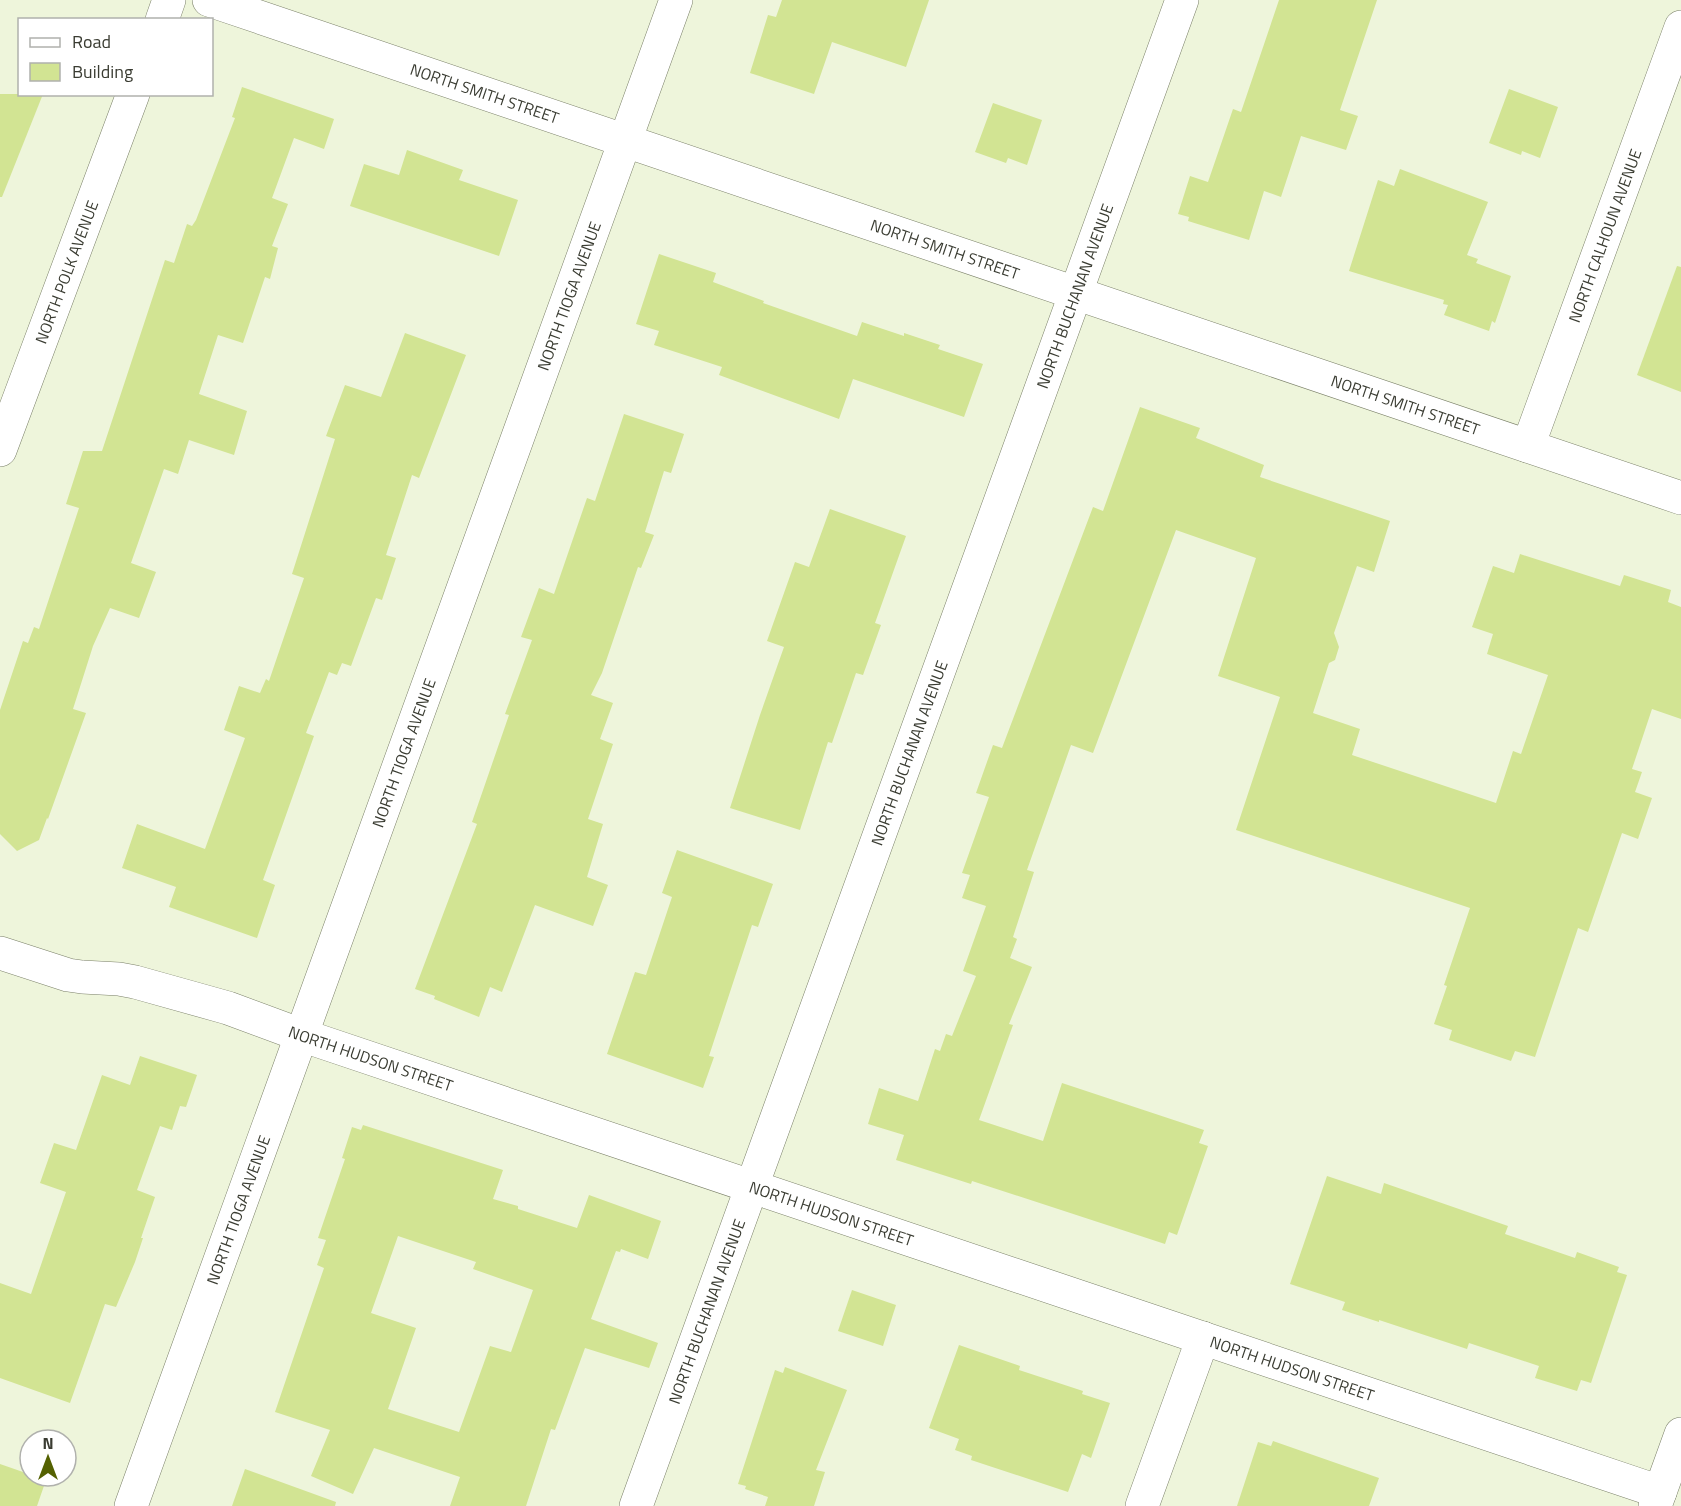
<svg xmlns="http://www.w3.org/2000/svg" width="1681" height="1506" font-family="'Titillium Web',sans-serif">
<style>
.building{fill:#d2e493;fill-rule:evenodd}
.lines{fill:none;stroke-linecap:round;stroke-linejoin:round}
.minor-casing{stroke:#7b8069;stroke-width:34}
.minor{stroke:#fff;stroke-width:33}
.labels{text-anchor:middle;stroke-width:4.5;stroke-linejoin:round;paint-order:stroke}
.street-label{font-size:16px;fill:#3a3c32;stroke:#fff}
</style>
<rect width="100%" height="100%" fill="#eef5db"/>
<g class="building">
<polygon points="782,0 929,0 906,67 832,42 814,94 750,73 768,15 776,17"/>
<polygon points="1279,0 1377,0 1340,110 1358,116 1346,150 1301,136 1281,197 1264,191 1249,240 1188,221 1189,217 1178,214 1190,176 1208,182 1233,109 1241,112"/>
<polygon points="242,87 334,119 324,149 294,138 272,198 288,204 272,246 278,248 270,279 265,277 243,343 218,335 199,394 247,411 234,455 189,440 178,474 164,469 131,563 156,572 139,618 110,608 93,646 73,709 86,713 48,819 47,818 39,840 17,851 0,834 0,710 23,641 28,643 34,627 39,629 79,508 66,504 83,451 102,451 165,260 174,263 187,224 192,226 196,220 235,118 232,117"/>
<polygon points="1509,89 1558,107 1540,158 1522,151 1521,155 1489,143"/>
<polygon points="0,94 43,94 2,197 0,197"/>
<polygon points="993,103 1042,120 1027,165 1008,158 1006,163 975,152"/>
<polygon points="407,150 463,170 459,180 518,200 499,256 350,206 364,164 399,175"/>
<polygon points="1400,169 1488,202 1467,255 1478,259 1476,263 1511,276 1495,323 1492,321 1489,331 1444,315 1448,305 1443,304 1444,300 1349,271 1378,180 1394,186"/>
<polygon points="659,254 716,273 713,282 764,301 763,303 857,336 862,322 904,336 904,333 940,345 938,349 983,364 964,417 853,379 839,419 719,375 722,367 654,345 659,331 636,324"/>
<polygon points="1677,266 1681,267 1681,392 1637,375"/>
<polygon points="405,333 466,355 419,478 412,475 386,555 396,558 382,600 376,598 351,666 342,663 337,675 329,672 306,733 314,736 263,880 275,885 257,938 169,907 176,887 122,868 137,824 205,849 245,738 224,730 239,686 260,693 266,679 269,681 304,578 292,574 335,439 326,436 345,385 381,397"/>
<polygon points="1140,407 1200,428 1196,438 1264,465 1260,477 1390,521 1374,572 1357,566 1334,633 1339,647 1335,660 1329,663 1313,713 1360,729 1352,755 1496,803 1513,751 1521,754 1548,675 1487,654 1493,634 1472,627 1493,566 1514,573 1520,554 1620,586 1624,575 1671,590 1668,602 1681,607 1681,719 1652,709 1632,769 1642,772 1635,792 1652,798 1638,839 1622,833 1588,932 1578,928 1535,1057 1515,1051 1511,1061 1449,1040 1452,1030 1434,1024 1447,986 1444,985 1470,908 1236,830 1280,697 1218,676 1256,558 1176,530 1093,753 1071,745 1027,870 1034,872 1013,937 1017,939 1010,958 1032,967 1009,1024 1013,1025 979,1120 1043,1141 1062,1083 1204,1130 1199,1143 1208,1146 1177,1235 1169,1232 1165,1244 972,1181 971,1184 896,1160 904,1135 868,1124 879,1088 918,1101 935,1049 940,1051 946,1034 952,1036 976,976 963,971 986,906 962,898 970,875 962,873 989,797 976,793 993,745 1002,748 1093,507 1103,511"/>
<polygon points="624,414 684,434 671,473 664,471 645,532 654,535 641,568 638,567 602,673 591,695 613,703 600,739 613,744 588,819 603,824 587,877 608,885 593,926 535,905 502,992 490,987 479,1017 434,999 435,996 415,989 477,824 472,822 509,715 505,714 532,640 521,637 539,588 554,594 587,498 595,501"/>
<polygon points="830,509 906,536 875,623 881,625 863,675 856,673 832,743 828,742 800,830 730,808 760,715 784,647 767,641 795,562 809,567"/>
<polygon points="677,850 773,884 758,927 752,925 709,1056 714,1057 703,1088 607,1054 635,972 646,975 672,897 662,893"/>
<polygon points="140,1056 197,1075 186,1107 180,1106 172,1130 160,1126 137,1190 155,1197 141,1238 143,1238 135,1262 116,1307 105,1304 70,1403 0,1378 0,1283 31,1294 66,1192 40,1183 54,1143 76,1150 102,1075 130,1085"/>
<path d="M363,1125l140,45 -10,29 25,7v3l59,19 12,-33 72,26 -13,38 -27,-10 -1,3 -4,-1 -25,68 67,24 -9,25 -64,-20 -30,82 -4,-1 -25,77h-76l10,-29 -86,-29 -21,46 -42,-18 19,-46 -55,-18 49,-144 -7,-3 9,-25 -8,-2 27,-79 -3,-1 10,-31 9,3zM398,1236l78,26 -3,7 60,21 -22,62 -21,-6 -31,86 -71,-23 28,-81 -45,-15z"/>
<polygon points="1327,1176 1381,1194 1384,1183 1508,1226 1505,1234 1575,1258 1577,1252 1619,1267 1617,1272 1627,1275 1591,1383 1581,1380 1577,1391 1535,1378 1539,1366 1469,1343 1467,1349 1379,1320 1379,1322 1342,1310 1345,1302 1290,1284"/>
<polygon points="852,1290 896,1305 883,1346 838,1331"/>
<polygon points="959,1345 1020,1366 1019,1370 1083,1391 1082,1394 1110,1403 1091,1458 1082,1454 1068,1492 971,1460 972,1456 955,1450 959,1439 929,1428"/>
<polygon points="785,1367 847,1390 816,1470 825,1472 814,1506 765,1506 768,1497 745,1489 746,1486 738,1484 775,1370 783,1373"/>
<polygon points="1273,1441 1379,1478 1369,1506 1237,1506 1258,1442 1271,1446"/>
<polygon points="0,1464 46,1480 37,1506 0,1506"/>
<polygon points="245,1469 336,1502 335,1506 232,1506"/>
</g>
<g class="lines">
<g class="minor-casing">
<g id="minor">
<path id="s1" d="M209,0l1472,498"/>
<polyline points="162,20 169,0"/>
<path id="s2" d="M1528,446l153,-419"/>
<path id="s3" d="M0,450l133,-356"/>
<path id="s4" d="M0,953l68,22 14,2 37,2 16,3 93,26 73,27 1359,457"/>
<path id="s5" d="M131,1506l545,-1506"/>
<path id="s6" d="M636,1506l546,-1506"/>
<polyline points="1142,1506 1203,1338"/>
<polyline points="1655,1506 1681,1434"/>
</g>
</g>
<use href="#minor" class="minor"/>
</g>
<g class="labels">
<g class="street-label">
<text dy="6" stroke="none"><textPath href="#s1" startOffset="291">NORTH SMITH STREET</textPath></text>
<text dy="6" stroke="none"><textPath href="#s2" startOffset="224">NORTH CALHOUN AVENUE</textPath></text>
<text dy="6" stroke="none"><textPath href="#s1" startOffset="777">NORTH SMITH STREET</textPath></text>
<text dy="6" stroke="none"><textPath href="#s3" startOffset="190">NORTH POLK AVENUE</textPath></text>
<text dy="6" stroke="none"><textPath href="#s5" startOffset="1287">NORTH TIOGA AVENUE</textPath></text>
<text dy="6" stroke="none"><textPath href="#s6" startOffset="1287">NORTH BUCHANAN AVENUE</textPath></text>
<text dy="6" stroke="none"><textPath href="#s1" startOffset="1263">NORTH SMITH STREET</textPath></text>
<text dy="6" stroke="none"><textPath href="#s5" startOffset="801">NORTH TIOGA AVENUE</textPath></text>
<text dy="6" stroke="none"><textPath href="#s6" startOffset="801">NORTH BUCHANAN AVENUE</textPath></text>
<text dy="6" stroke="none"><textPath href="#s4" startOffset="387">NORTH HUDSON STREET</textPath></text>
<text dy="6" stroke="none"><textPath href="#s5" startOffset="315">NORTH TIOGA AVENUE</textPath></text>
<text dy="6" stroke="none"><textPath href="#s4" startOffset="873">NORTH HUDSON STREET</textPath></text>
<text dy="6" stroke="none"><textPath href="#s6" startOffset="207">NORTH BUCHANAN AVENUE</textPath></text>
<text dy="6" stroke="none"><textPath href="#s4" startOffset="1359">NORTH HUDSON STREET</textPath></text>
</g>
</g>
<rect x="18" y="18" width="195" height="78" fill="#ffffff" stroke="#b0b1ad" stroke-width="1.5"/>
<rect x="30" y="38" width="30" height="9" fill="#ffffff" stroke="#b0b1ad" stroke-width="1.5"/>
<text x="72" y="48" font-size="18" fill="#3a3c32">Road</text>
<rect x="30" y="63" width="30" height="18" fill="#d2e493" stroke="#b0b1ad" stroke-width="1.5"/>
<text x="72" y="78" font-size="18" fill="#3a3c32">Building</text>
<g transform="translate(48 1458)"><circle r="28" fill="#ffffff" stroke="#b0b1ad" stroke-width="1.5"/>
<path d="M0-4.5L10 22L0 15L-10 22Z" fill="#546101"/>
<text y="-9" font-size="16" font-weight="bold" text-anchor="middle" fill="#3a3c32">N</text>
</g>
</svg>
